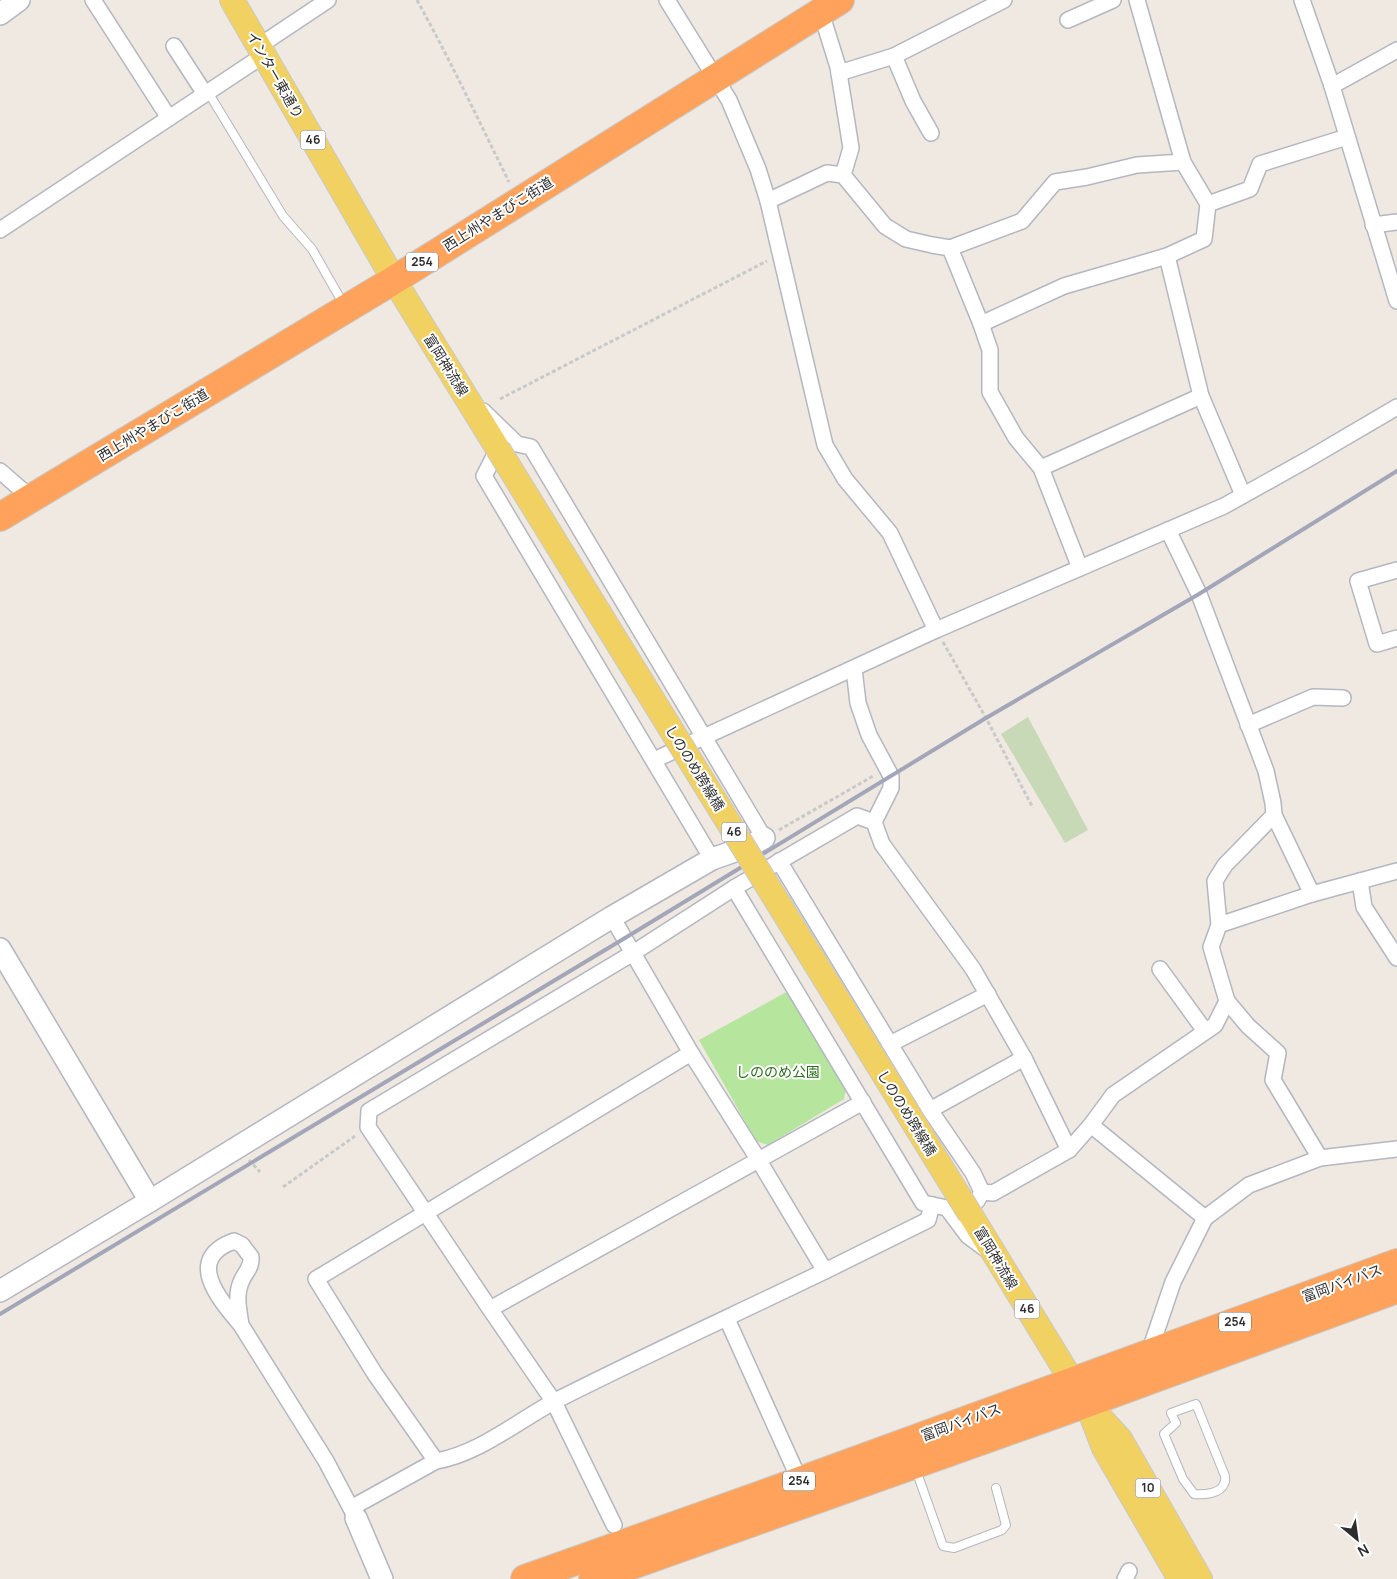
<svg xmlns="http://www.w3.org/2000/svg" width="1397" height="1579" font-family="Manrope,'Noto Sans JP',sans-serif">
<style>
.green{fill:#b6e59e}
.cemetery{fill:#c8d9b8}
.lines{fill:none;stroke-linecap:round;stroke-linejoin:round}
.lane-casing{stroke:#b4b7c1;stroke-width:10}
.street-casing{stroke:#b4b7c1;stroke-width:18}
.secondary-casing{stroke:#b4b7c1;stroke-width:24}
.primary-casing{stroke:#c9c9c9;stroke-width:26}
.highway-casing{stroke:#c9c9c9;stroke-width:30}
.path{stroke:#c9c9c9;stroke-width:3;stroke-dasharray:4 2.5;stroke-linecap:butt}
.lane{stroke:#fff;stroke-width:8}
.street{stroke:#fff;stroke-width:15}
.secondary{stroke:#fff;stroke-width:21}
.primary{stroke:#f2d163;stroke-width:24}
.highway{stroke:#ffa35c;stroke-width:28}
.rail{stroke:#a3a6b8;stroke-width:4}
.primary-bridge-casing{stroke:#c9c9c9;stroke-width:26;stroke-linecap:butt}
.primary-bridge{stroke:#f2d163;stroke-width:24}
.labels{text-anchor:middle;stroke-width:4;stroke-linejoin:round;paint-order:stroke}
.shield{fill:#fff;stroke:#6d6d6d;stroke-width:1}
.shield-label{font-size:12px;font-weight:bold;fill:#2e2e2e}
.street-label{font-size:14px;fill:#2e2e2e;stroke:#fff}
.park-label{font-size:14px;fill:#2c6e1b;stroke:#fff}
</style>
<rect width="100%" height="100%" fill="#efe9e1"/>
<polygon class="green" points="790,990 847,1085 844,1099 768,1145 756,1141 699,1040"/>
<polygon class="cemetery" points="1028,717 1088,830 1065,843 1001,734"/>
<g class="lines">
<g class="lane-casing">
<g id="lane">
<polyline points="208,92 283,216 312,249 344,305"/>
<path d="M1196,1404l29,72c0,2 1,5 -1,8 -4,10 -21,11 -30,10l-11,-15 -19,-45 12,-11 -5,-10z"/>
<polyline points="916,1470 943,1546 954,1548 1002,1530 1006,1525 996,1488"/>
</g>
</g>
<g class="street-casing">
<g id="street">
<polyline points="93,0 169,118"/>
<polyline points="667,0 729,100 758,169 768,201 825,445 845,479 890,533 936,630"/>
<polyline points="1137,0 1183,162 1208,204"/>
<polyline points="1302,0 1332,86 1397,301"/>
<polyline points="819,6 838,67 851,148 843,175"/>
<polyline points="1068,20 1113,0"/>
<polyline points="174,46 205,94"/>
<polyline points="259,46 328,0"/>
<polyline points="894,56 913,101 931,133"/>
<polyline points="839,73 894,56 1004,0"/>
<polyline points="1332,86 1397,50"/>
<polyline points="768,201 827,173 843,175 885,226 906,239 932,245 950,248 981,324"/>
<polyline points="1373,225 1397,222"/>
<polyline points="0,230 264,55"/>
<polyline points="950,248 1022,221 1055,182 1087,177 1137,165 1183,162"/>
<polyline points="1167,256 1201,396 1243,495"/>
<polyline points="483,411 517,444 531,447 764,838"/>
<polyline points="498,449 484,476 712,859"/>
<polyline points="1041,468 1201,396"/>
<polyline points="0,471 31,498"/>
<polyline points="1168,530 1199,594 1266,771 1273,803 1274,815 1225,865 1215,881 1219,925"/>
<polyline points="1080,568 1041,468 1016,438 990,392 990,350 981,324 1064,286 1167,256 1204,239 1208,204 1250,189 1260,164 1347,137"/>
<polyline points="1397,570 1358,581 1377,644 1397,638"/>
<polyline points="854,669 858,703 869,735 891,776 891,788 874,822 882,844 973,969 1024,1058 1069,1150"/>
<polyline points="1248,725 1313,697 1343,698"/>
<polyline points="654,760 936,630 1224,506 1310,458 1397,407"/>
<polyline points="1274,815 1312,894"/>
<polyline points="779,861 930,1110 973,1173 982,1192 977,1201"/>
<polyline points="1360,881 1364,907 1397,958"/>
<polyline points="734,888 923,1203 947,1208 968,1236 987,1250"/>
<polyline points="612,917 691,1053"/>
<polyline points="1160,969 1205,1031"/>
<polyline points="1227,1001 1248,1026 1278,1053 1273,1080 1320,1158"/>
<polyline points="890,1044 988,994"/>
<polyline points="930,1110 1024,1058"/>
<polyline points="1091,1125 1205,1218"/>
<polyline points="982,1192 993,1193 1069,1150 1091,1125 1113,1095 1215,1025 1227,1001 1211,947 1219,925 1312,894 1397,871"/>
<polyline points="825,1271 928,1220 932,1205"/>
<polyline points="490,1309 368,1127 369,1111 633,953 734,888 857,816 874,822"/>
<polyline points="727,1319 800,1481"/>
<path d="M241,1325c-2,-15 -6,-29 0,-43 4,-10 11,-14 10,-25l-9,-12 -8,-4c-50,18 -15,58 7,84l85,136 29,55"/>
<polyline points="1149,1353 1173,1282 1205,1218 1249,1185 1320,1158 1397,1149"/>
<path d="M351,1508l85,-47c43,-7 83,-41 121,-61 89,-45 179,-86 268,-129l-67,-112 -67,-106 -375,226 59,95 61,87"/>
<polyline points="614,1525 554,1402 490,1309 863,1102"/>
<polyline points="1125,1579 1129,1571"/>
</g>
</g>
<g class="secondary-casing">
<g id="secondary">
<polyline points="0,14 19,0"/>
<polyline points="0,949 150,1201"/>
<polyline points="0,1291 150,1201 612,917 712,859 749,846 764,838"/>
<polyline points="356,1518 382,1579"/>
</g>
</g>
<g class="primary-casing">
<g id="primary">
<polyline points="232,0 394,280 498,449"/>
<polyline points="970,1214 1072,1381 1087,1403 1120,1439 1200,1579"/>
<polyline points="1091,1414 1104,1448 1180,1579"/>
</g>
</g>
<g class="highway-casing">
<g id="highway">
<polyline points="0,517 394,280 840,0"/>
<polyline points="525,1579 800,1481 1397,1263"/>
<polyline points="593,1579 1087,1403 1397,1289"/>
</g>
</g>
<g class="path">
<path d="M417,0c33,60 62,121 92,182"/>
<polyline points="500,399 767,261"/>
<polyline points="943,642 986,718 1033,808"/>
<polyline points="779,830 875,775"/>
<polyline points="249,1160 260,1172"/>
<polyline points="283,1187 355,1136"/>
</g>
<use href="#lane" class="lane"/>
<use href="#street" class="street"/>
<use href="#secondary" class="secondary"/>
<use href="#primary" class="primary"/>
<use href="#highway" class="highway"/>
<polyline class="rail" points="0,1314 625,938 986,718 1199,594 1397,471"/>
<g class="primary-bridge-casing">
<polyline id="primary-bridge" points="498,449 970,1214"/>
</g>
<use href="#primary-bridge" class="primary-bridge"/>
</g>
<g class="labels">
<g class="shield">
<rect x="300.5" y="130.5" width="25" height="19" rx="4"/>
<rect x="406" y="252.5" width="32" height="19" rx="4"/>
<rect x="721.5" y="822.5" width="25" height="19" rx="4"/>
<rect x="1014.5" y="1299.5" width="25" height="19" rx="4"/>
<rect x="1219" y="1312.5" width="32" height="19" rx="4"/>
<rect x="783" y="1471.5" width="32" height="19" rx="4"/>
<rect x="1135.5" y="1478.5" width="25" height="19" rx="4"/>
</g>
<g class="shield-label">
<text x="313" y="144">46</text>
<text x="422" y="266">254</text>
<text x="734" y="836">46</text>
<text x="1027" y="1313">46</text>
<text x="1235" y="1326">254</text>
<text x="799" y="1485">254</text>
<text x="1148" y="1492">10</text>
</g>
<g class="street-label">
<text transform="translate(275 75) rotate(60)" y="5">インター東通り</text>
<text transform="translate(498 214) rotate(-32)" y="5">西上州やまびこ街道</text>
<text transform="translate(446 365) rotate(58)" y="5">富岡神流線</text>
<text transform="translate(153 425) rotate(-31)" y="5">西上州やまびこ街道</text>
<text transform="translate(695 768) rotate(58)" y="5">しののめ跨線橋</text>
<text transform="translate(907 1113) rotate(58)" y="5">しののめ跨線橋</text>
<text transform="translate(996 1258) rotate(59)" y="5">富岡神流線</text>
<text transform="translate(1342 1283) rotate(-20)" y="5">富岡バイパス</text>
<text transform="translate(961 1422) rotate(-20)" y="5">富岡バイパス</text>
</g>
<g class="park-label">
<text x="778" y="1077">しののめ公園</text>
</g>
</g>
<g transform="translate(1357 1539) rotate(151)" stroke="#ffffff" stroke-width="4" paint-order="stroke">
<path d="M0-4L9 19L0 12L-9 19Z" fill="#2e2e2e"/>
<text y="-8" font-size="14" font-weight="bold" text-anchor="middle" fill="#2e2e2e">N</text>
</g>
</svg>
